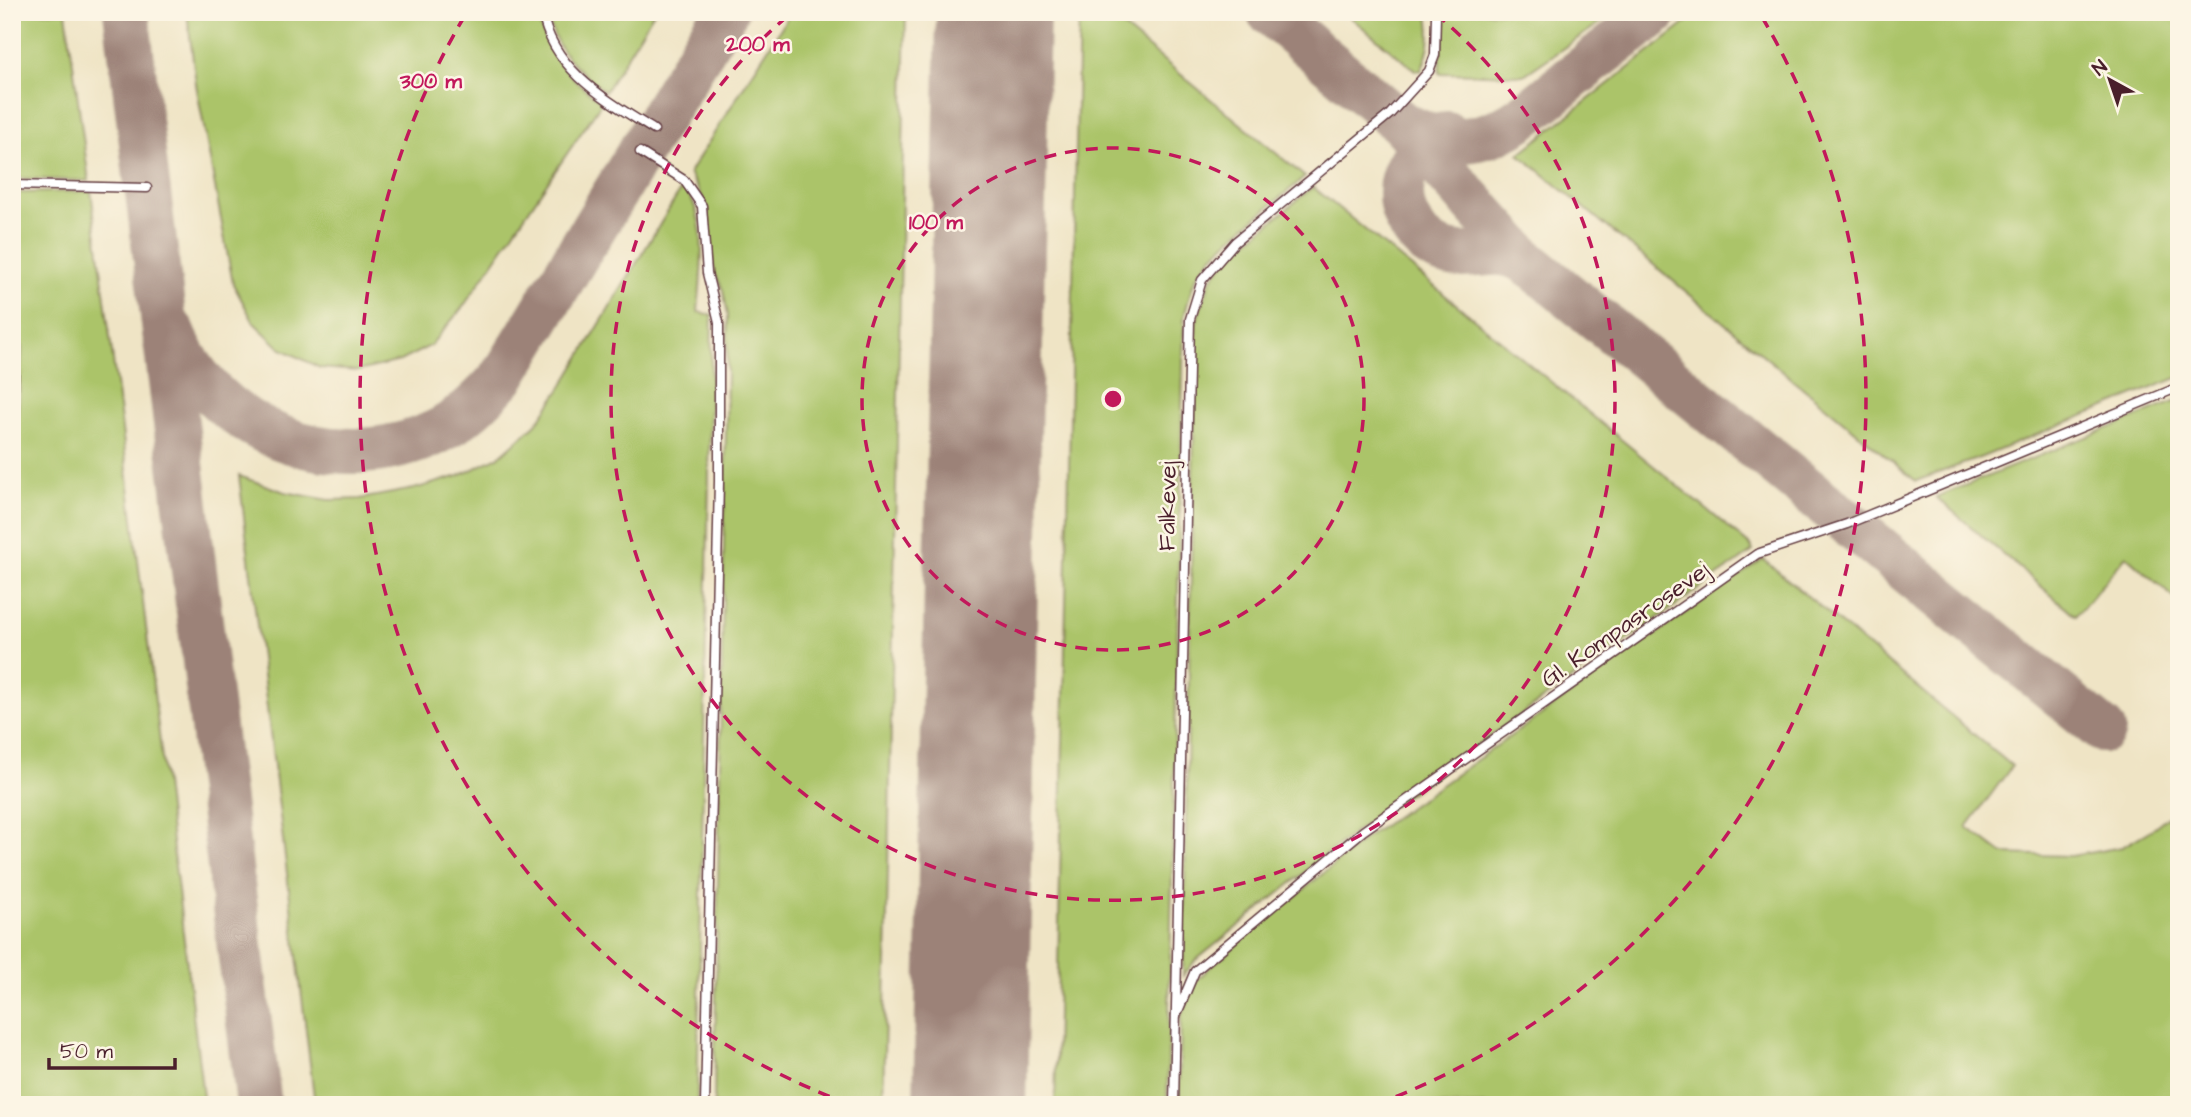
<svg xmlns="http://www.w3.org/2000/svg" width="2191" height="1117" font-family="'Architects Daughter',sans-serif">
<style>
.green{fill:#abc469;stroke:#7a724a;stroke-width:2}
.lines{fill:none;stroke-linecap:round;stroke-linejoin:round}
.taxiway{stroke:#9c8278;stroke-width:46}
.runway{stroke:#9c8278;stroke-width:114}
.service-casing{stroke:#633d42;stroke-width:11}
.service{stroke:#fff;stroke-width:8}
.ring{fill:none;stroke:#c2185b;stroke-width:3.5;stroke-dasharray:12 9}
.labels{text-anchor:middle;stroke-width:5;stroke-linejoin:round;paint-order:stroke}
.street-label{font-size:24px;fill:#4a1f2b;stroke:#fcf5e5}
.centre{fill:#c2185b;stroke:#fcf5e5;stroke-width:3.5}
.ring-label{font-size:21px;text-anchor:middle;font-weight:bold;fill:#c2185b;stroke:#fcf5e5;stroke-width:5;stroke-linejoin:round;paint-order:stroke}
</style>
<rect width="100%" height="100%" fill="#fcf5e5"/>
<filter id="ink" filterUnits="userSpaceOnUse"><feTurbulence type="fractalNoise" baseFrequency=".0143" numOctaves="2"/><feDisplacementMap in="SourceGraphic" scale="14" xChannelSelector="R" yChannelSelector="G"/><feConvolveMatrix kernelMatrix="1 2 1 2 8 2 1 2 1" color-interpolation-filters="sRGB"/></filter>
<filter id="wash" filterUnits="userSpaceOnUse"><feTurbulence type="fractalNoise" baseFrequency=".00686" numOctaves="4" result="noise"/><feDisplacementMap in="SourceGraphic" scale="28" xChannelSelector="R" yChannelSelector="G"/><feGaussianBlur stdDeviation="1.57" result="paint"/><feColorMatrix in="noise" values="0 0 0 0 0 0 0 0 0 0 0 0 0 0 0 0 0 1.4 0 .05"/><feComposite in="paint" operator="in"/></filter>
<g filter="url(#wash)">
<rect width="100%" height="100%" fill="#efe4c5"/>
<g class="green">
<polygon points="12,12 66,12 89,181 12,178"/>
<path d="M187,12h350c7,40 33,67 65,90l-139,205 -33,39 -30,15 -42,10 -38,-3 -40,-20 -26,-25 -21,-39 -37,-200z"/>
<path d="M548,12h106l-49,80c-26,-21 -54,-44 -57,-80z"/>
<polygon points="791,12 906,12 883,1105 714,1105 728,315 723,290 715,273 711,252 707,206 689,173"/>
<path d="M1079,12h26l200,165c-29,25 -89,68 -108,99 -7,13 -9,28 -13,41l-17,788h-112z"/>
<path d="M1344,12h83c6,22 2,39 -6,59l-6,-1z"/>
<polygon points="1444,12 1616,12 1524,75 1439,73"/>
<polygon points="1700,12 2172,12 2179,19 2179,377 1982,457 1916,481 1519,154"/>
<path d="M683,186c27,33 18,85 15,126l14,3 -15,790h-382l-76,-629 46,16 44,8 31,-1 54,-10 45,-13 41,-20 36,-32 26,-37z"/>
<polygon points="1313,187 1750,545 1753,551 1355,832 1195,961 1183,976 1196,323 1210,281 1225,260"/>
<polygon points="91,191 123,437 204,1105 12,1105 12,495 22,351 12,270 12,193"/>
<polygon points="2179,400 2179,602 2126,556 2076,616 1936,497"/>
<polygon points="1763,559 2012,766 1967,827 2003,854 2071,856 2122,847 2151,830 2179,807 2179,1105 1179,1105 1181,1016 1196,981 1208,969 1367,837"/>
</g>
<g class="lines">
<g class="taxiway">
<polyline points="126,12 259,1105"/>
<polyline points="1269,12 1402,124 1526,261 2103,730"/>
<path d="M1402,124c20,10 39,18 62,16 44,-3 78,-39 110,-64 28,-22 55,-43 82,-64"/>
<path d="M1447,134c-18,6 -32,17 -40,34 -7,14 -8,32 -2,47 9,24 32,40 58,40 26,0 37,-8 63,6"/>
<path d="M172,331c41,103 163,148 263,102 27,-13 49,-35 69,-58l221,-363"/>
</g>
<polyline class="runway" points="970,1105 993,12"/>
</g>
</g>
<g filter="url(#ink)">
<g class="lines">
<g class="service-casing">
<g id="service">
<path d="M542,12c11,59 65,88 112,118"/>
<polyline points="640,152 684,180 702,206 707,273 719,322 719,481 705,1105"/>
<polyline points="12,185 147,188"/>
<polyline points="12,334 15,357 12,421"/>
<polyline points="1176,1016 1195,971 1363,831 1757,554 1847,524 2179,387"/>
<polyline points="1174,1105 1190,319 1202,280 1235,242 1390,114 1429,71 1435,55 1436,15 1434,12"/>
</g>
</g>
<use href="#service" class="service"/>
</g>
</g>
<g class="ring">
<circle cx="1113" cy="399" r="251"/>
<path d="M1436 14A502 502 0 1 1 790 14"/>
<path d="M849 1104A753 753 0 0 1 464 17M1762 17A753 753 0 0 1 1377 1104"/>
</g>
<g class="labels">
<g class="street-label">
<text transform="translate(1167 506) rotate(-89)" y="8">Falkevej</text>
<text transform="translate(1625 624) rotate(-35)" y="8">Gl. Kompasrosevej</text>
</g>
</g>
<circle cx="1113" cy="399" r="10" class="centre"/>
<g class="ring-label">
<text x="758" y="51">200 m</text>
<text x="431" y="88">300 m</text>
<text x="936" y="229">100 m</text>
</g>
<rect width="2191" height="1117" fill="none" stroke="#fcf5e5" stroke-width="42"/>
<g transform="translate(2110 80) rotate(320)" stroke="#fcf5e5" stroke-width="5" paint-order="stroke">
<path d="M0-5L12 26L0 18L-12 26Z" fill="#4a1f2b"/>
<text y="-10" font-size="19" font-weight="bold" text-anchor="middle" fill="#4a1f2b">N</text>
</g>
<path d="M49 1058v10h126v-10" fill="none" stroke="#4a1f2b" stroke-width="3.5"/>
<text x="60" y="1058" font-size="21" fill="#4a1f2b" stroke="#fcf5e5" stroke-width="5" paint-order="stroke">50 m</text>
</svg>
